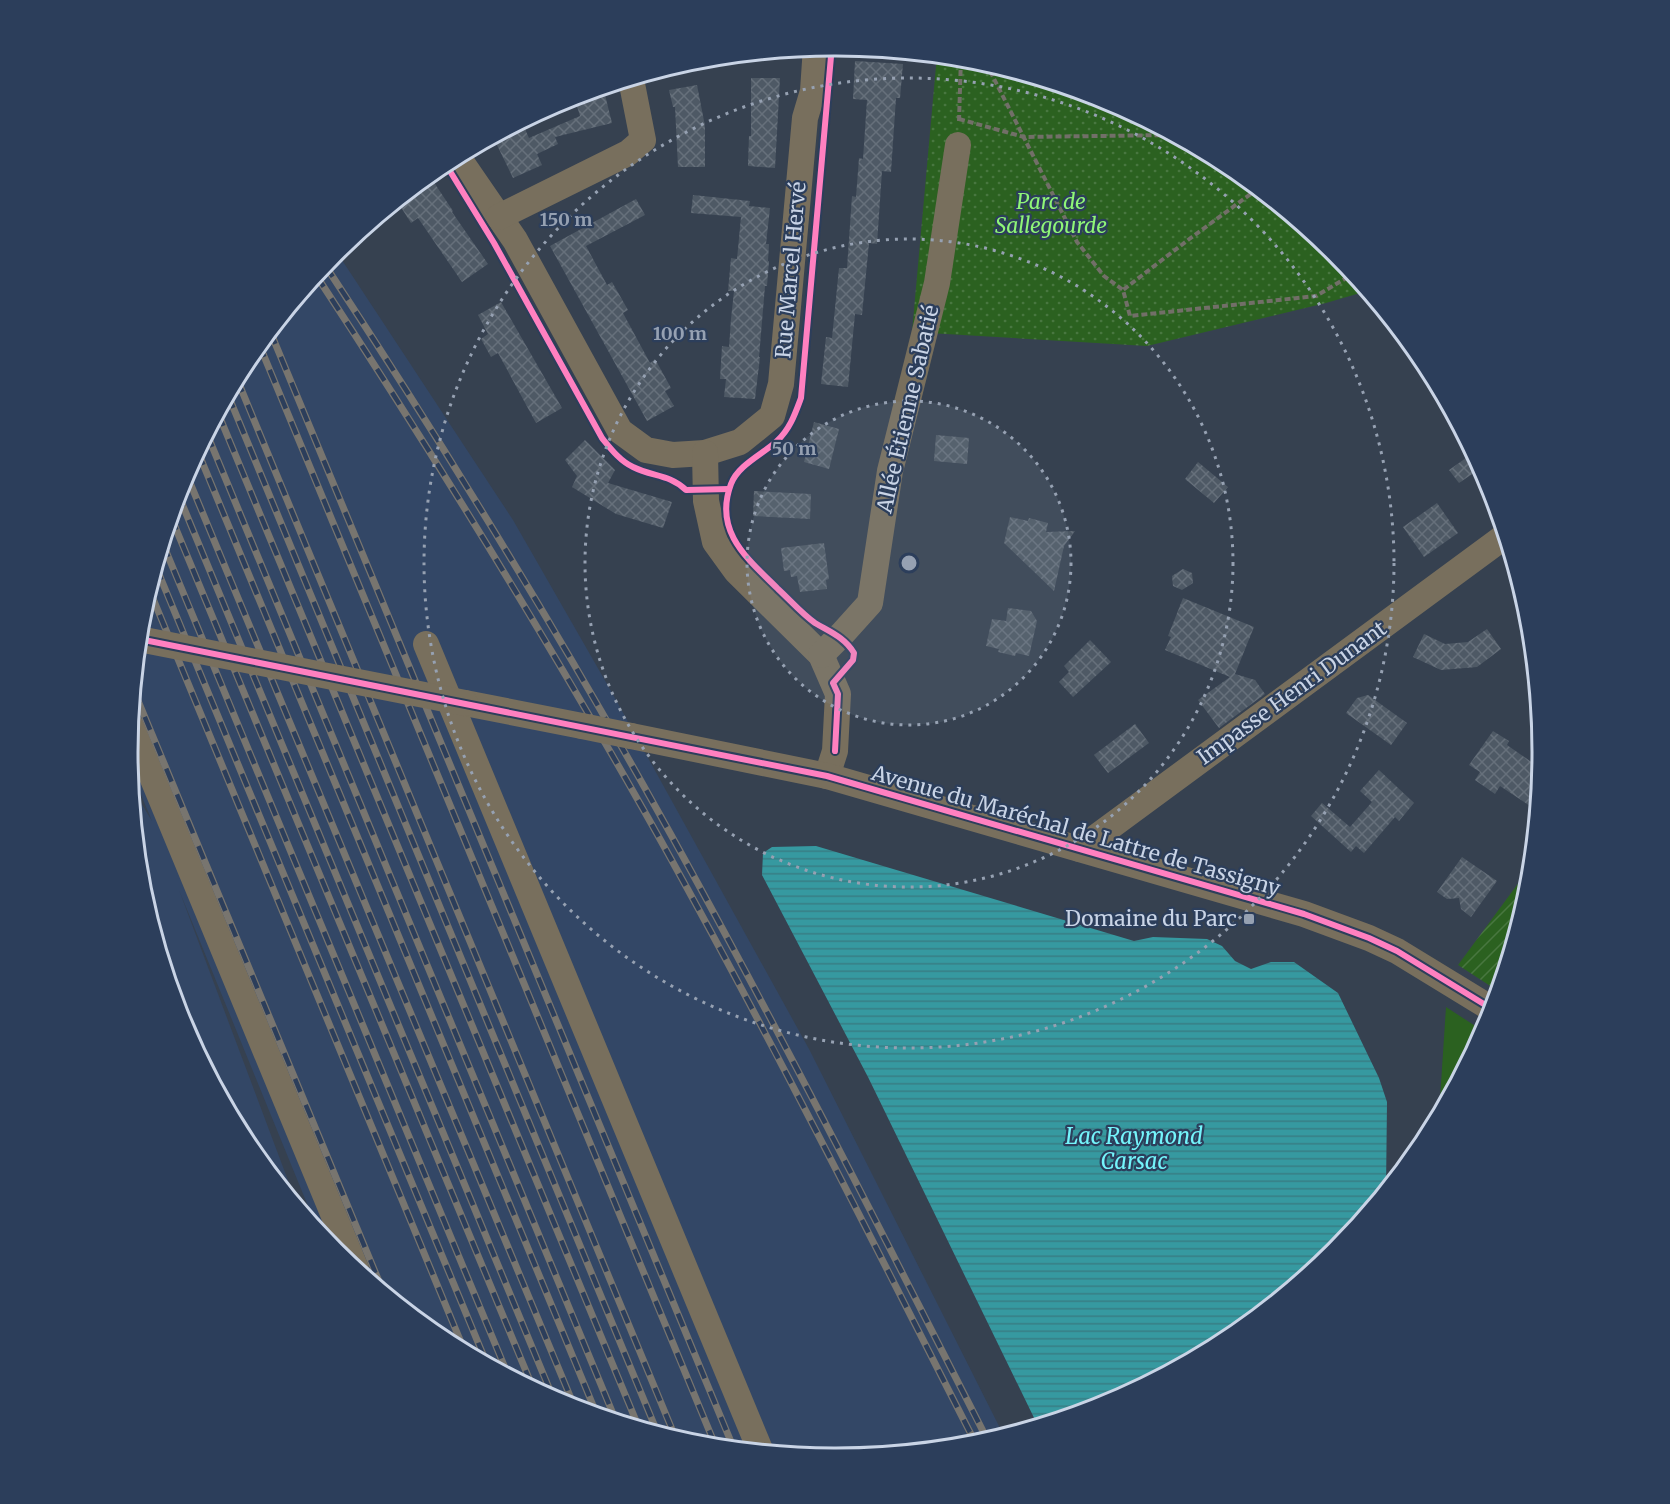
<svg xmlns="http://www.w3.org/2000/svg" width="1670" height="1504" font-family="Merriweather,serif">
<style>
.built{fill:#334766}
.grass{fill:url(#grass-dots)}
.garden{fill:url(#garden-furrows)}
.pitch{fill:#2b6120}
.water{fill:url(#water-rules)}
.building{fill:url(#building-cross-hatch)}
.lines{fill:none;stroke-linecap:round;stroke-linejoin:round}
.path{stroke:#726f68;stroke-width:4;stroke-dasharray:6 3;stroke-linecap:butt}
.minor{stroke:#786f5d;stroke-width:26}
.rail-casing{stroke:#78756f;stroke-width:7}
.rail{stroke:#2c3e5b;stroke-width:4.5;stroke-dasharray:14;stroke-linecap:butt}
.minor-bridge{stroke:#786f5d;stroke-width:26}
.cycleway-casing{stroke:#2c3e5b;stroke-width:10}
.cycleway{stroke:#ff80c0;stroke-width:6}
.ring{fill:none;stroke:#96a1b2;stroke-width:3;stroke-dasharray:3 6}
.poi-dot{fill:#96a1b2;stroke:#2c3e5b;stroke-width:2}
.labels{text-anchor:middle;stroke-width:4.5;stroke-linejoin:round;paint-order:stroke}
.park-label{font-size:21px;font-style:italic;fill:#8ff677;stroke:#2c3e5b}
.street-label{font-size:21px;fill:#c9d4e6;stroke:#2c3e5b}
.poi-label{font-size:21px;fill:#c9d4e6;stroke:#2c3e5b;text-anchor:end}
.water-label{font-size:22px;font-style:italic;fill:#74f4fb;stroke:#2c3e5b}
.rim{fill:none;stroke:#c9d4e6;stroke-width:3}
.centre{fill:#96a1b2;stroke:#2c3e5b;stroke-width:3}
.ring-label{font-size:18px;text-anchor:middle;font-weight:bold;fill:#96a1b2;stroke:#2c3e5b;stroke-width:4.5;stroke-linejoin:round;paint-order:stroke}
</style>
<defs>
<pattern id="grass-dots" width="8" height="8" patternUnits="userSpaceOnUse" patternTransform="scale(1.5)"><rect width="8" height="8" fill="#2b6120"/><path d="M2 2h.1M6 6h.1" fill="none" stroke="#487740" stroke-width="1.8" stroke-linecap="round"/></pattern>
<pattern id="garden-furrows" width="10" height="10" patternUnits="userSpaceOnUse" patternTransform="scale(1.5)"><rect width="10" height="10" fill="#2b6120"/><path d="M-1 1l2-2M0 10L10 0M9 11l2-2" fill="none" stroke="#487740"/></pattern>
<pattern id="water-rules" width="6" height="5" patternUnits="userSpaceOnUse" patternTransform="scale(1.5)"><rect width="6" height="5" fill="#3699a0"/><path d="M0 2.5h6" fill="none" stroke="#387e85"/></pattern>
<pattern id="building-cross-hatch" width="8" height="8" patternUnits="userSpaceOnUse" patternTransform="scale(1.5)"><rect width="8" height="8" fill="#4e5965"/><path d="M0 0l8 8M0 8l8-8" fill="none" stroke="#66707b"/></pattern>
</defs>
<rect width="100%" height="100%" fill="#364150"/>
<polygon class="built" points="336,251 513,520 611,691 809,1049 1004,1436 973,1445 835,1459 697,1445 564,1405 442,1340 335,1252 319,1233 179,890 298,1207 247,1144 182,1022 142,890 132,788 152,821 129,766 128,752 142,614 182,481 247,359"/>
<polygon class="grass" points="937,55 973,59 1106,99 1228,164 1335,252 1367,291 1326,303 1147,346 912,332"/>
<polygon class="garden" points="1531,866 1528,890 1498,991 1458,965"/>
<polygon class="pitch" points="1446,1007 1483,1031 1439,1114"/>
<polygon class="water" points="816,846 1134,941 1153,937 1207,939 1222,946 1235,961 1251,969 1271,962 1294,962 1338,993 1379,1078 1387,1102 1386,1190 1335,1252 1227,1340 1105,1405 1038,1426 868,1077 762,875 763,853 772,847"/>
<g class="building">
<polygon points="855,61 903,64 900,98 896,98 891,172 882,171 877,244 869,243 862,315 855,314 848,387 821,384 826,337 832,338 839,268 847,268 852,196 856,197 859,158 863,159 867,100 853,99"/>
<polygon points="751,78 780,78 775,168 748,166 748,164 749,136 751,136"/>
<polygon points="697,85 705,126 705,167 678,167 675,107 673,107 669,90"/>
<polygon points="603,87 612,123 555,137 558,144 537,154 542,165 513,178 495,141 524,127 529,138 580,116 574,96"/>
<polygon points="429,175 453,211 452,212 488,264 462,282 418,218 411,223 397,201"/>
<polygon points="693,195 750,201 749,206 770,208 766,244 769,244 768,261 769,261 767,286 765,286 759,357 760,357 755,399 724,397 726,379 720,379 722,346 729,347 731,319 734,291 728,291 731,258 737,259 741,217 691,213"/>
<polygon points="636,199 645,215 586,246 607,285 612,282 628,310 623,313 650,363 655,359 671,388 665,391 674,406 647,421 550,246"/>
<polygon points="501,302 562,408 536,423 498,353 491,357 481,339 488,334 478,315"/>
<polygon points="814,422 839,429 829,469 804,462"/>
<polygon points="936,435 969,438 967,464 934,461"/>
<polygon points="585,440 615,470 608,483 672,502 663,528 616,514 572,487 577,476 565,460"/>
<polygon points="1473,453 1481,468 1459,483 1449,470"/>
<polygon points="1198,462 1228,487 1214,503 1185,479"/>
<polygon points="754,491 811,494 810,519 753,516"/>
<polygon points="1437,503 1458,533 1424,557 1403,527"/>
<polygon points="1010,517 1028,521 1029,518 1048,523 1046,532 1075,531 1064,546 1054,591 1004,543"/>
<polygon points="824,543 829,579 826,580 827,589 800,592 797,576 791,577 790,570 784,571 781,548"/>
<polygon points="1183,569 1192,573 1193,583 1182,590 1173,586 1172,576"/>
<polygon points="1183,598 1254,627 1235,674 1255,680 1265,694 1219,728 1198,700 1230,677 1165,650 1171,637 1168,636"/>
<polygon points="1008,608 1031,611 1037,621 1029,656 1016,653 1015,656 998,652 999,649 986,646 992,619 1006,621"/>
<polygon points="1487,629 1501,649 1477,667 1441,670 1413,657 1424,634 1445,644 1468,642"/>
<polygon points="1090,640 1111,662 1073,697 1059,682 1069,672 1064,666"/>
<polygon points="1368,695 1407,723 1391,745 1346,713 1357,698"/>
<polygon points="1135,724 1149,743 1108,773 1094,755"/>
<polygon points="1493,731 1509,741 1507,745 1540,768 1536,810 1500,786 1495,794 1475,780 1480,772 1469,765"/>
<polygon points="1379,770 1414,803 1399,821 1395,817 1364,853 1356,846 1351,852 1311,816 1322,803 1350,827 1372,802 1360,791"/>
<polygon points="1462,857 1497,881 1471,917 1461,909 1459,898 1447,899 1437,892"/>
</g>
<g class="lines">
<g class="path">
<polyline points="986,63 1077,242 1104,276 1123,290"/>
<polyline points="959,119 1024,137 1172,135"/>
<polyline points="959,121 961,57"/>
<polyline points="1256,187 1252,193 1188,240 1123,290 1130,316 1316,296 1353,274"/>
</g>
<g class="minor">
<polyline points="457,156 515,240 620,431 646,450 673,455 705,453 740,442 772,416 781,384 805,118 813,91 816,47"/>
<polyline points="499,217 628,153 643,140 631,79"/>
<polyline points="705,453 706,501 715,542 736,571 821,655 838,694 835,751 827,776"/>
<polyline points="426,644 761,1452"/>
<polyline points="821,655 843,633 870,603 890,471 937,283 958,145"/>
<polyline points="465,703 582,726"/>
<polyline points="131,726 356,1269"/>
<polyline points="631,736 827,776 1304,914 1369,938 1397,951 1492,1009"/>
<polyline points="1080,849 1505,536"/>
</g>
<g class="rail-casing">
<g id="rail">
<path d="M325,265c118,179 231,363 335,550 115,206 221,416 328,626"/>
<path d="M316,275c116,177 227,357 331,541 116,206 222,418 329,628"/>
<polyline points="270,331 734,1449"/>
<polyline points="259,344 716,1447"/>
<polyline points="237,379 676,1439"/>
<polyline points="228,395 658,1434"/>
<polyline points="218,413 639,1428"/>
<polyline points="207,434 616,1421"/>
<polyline points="198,452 597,1415"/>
<polyline points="186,473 575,1408"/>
<polyline points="178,494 554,1400"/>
<polyline points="171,517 533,1388"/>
<polyline points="163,544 508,1375"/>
<polyline points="156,567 487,1364"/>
<polyline points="149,589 465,1352"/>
<polyline points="134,691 383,1291"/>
</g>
</g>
<use href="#rail" class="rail"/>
<g class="minor-bridge">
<polyline points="139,639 465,703"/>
<polyline points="582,726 631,736"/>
</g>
<g class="cycleway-casing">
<g id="cycleway">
<path d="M832,45l-31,353c-6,16 -11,31 -24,43 -14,13 -39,24 -46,43 -18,48 17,75 47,105 12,11 24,25 37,34 15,9 29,14 39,30l-1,7 -20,23 5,11 -3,57"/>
<path d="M445,163l49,80 108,195c9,11 18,23 31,29 20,10 36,7 53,23l43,-1"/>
<polyline points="139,639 827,776 1304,914 1369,938 1397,951 1492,1009"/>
</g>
</g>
<use href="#cycleway" class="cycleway"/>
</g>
<circle cx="909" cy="563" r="162" fill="#96a1b2" fill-opacity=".12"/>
<g class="ring">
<circle cx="909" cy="563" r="162"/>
<circle cx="909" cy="563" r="324"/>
<circle cx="909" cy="563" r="485"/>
</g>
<rect class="poi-dot" x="1243" y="913" width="12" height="12" rx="3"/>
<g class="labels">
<g class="park-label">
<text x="1051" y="209">Parc de<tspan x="1051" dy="24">Sallegourde</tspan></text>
</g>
<g class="street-label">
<text transform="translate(791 270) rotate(-85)" y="7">Rue Marcel Hervé</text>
<text transform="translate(908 409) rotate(-77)" y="7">Allée Étienne Sabatié</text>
<text transform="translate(1292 693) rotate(-36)" y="7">Impasse Henri Dunant</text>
<text transform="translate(1076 831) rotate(16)" y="7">Avenue du Maréchal de Lattre de Tassigny</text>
</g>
<g class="poi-label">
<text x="1237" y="926">Domaine du Parc</text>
</g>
<g class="water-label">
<text x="1134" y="1144">Lac Raymond<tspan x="1134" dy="25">Carsac</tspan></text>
</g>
</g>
<path d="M0 0H1670V1504H0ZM834 56H836A696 696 0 0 1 1532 752V752A696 696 0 0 1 836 1448H834A696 696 0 0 1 138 752V752A696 696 0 0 1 834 56Z" fill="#2c3e5b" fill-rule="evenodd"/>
<path class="rim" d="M834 56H836A696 696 0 0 1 1532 752V752A696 696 0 0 1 836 1448H834A696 696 0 0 1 138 752V752A696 696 0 0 1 834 56Z"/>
<circle cx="909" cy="563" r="9" class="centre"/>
<g class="ring-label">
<text x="566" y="226">150 m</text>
<text x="680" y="340">100 m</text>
<text x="794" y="455">50 m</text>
</g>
</svg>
